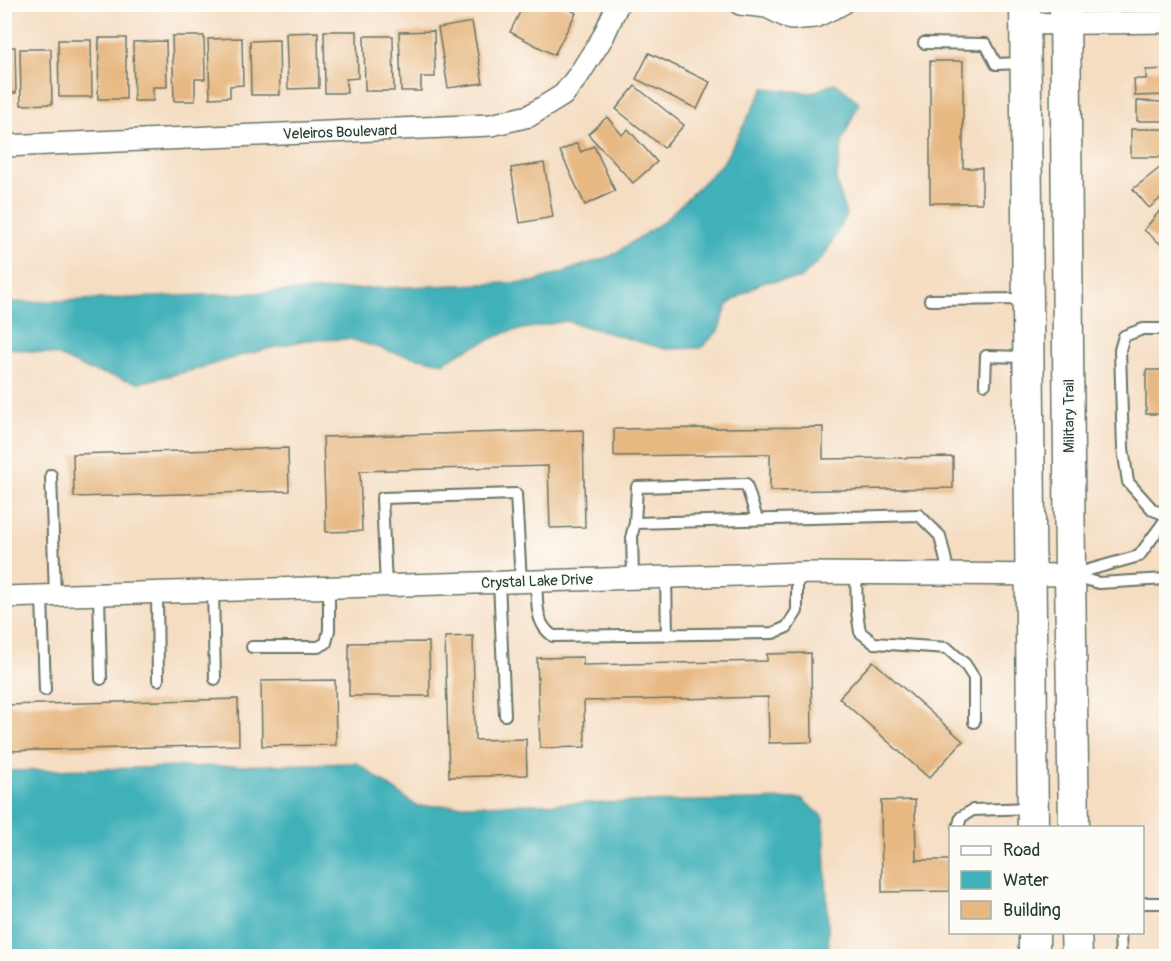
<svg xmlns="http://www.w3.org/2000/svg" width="1171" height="961" font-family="Pangolin,sans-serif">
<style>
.water{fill:#40b0b9;stroke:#307676;stroke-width:1.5}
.building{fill:#e7b882}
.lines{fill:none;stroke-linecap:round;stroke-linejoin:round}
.lane-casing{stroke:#6a7566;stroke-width:14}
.street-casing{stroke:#6a7566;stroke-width:24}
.secondary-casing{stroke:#6a7566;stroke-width:33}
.lane{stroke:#fff;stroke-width:10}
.street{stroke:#fff;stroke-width:21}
.secondary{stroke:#fff;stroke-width:30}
.labels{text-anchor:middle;stroke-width:4.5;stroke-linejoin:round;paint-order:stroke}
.street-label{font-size:15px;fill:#1f3d34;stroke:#fdfcf7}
</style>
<rect width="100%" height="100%" fill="#fdfcf7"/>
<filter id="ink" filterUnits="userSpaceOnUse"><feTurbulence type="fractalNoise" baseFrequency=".0167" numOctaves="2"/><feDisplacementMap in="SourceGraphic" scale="12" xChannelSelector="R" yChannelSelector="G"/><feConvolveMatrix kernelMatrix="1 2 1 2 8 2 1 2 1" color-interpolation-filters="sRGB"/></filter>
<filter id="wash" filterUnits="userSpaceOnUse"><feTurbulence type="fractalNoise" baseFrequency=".008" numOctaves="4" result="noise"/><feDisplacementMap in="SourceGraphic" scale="24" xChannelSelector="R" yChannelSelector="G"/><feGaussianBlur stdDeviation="1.35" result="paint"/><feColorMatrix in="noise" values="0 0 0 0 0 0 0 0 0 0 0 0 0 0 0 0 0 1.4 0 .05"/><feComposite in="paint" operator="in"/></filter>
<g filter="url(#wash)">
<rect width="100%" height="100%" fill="#f5ddc2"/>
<g class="water">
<polygon points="835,83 859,102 843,139 836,180 846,216 824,256 800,279 762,282 728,304 718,331 701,348 665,349 566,321 507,332 464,351 443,363 399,354 350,339 305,340 243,355 193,370 139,383 89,370 57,355 5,347 5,303 533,282 611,256 663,222 723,163 764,88 811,93"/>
<polygon points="357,763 417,806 802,799 824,818 829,956 5,956 5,771"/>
</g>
<g id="blocks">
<g class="building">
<polygon points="524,4 560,4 576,13 554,55 510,32"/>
<polygon points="472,22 483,83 448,88 438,28"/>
<polygon points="324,31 357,31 358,78 346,79 347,93 325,93"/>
<polygon points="434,31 435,77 421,77 421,91 401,91 399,32"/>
<polygon points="318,32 319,88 288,89 286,33"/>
<polygon points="172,36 204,36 205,79 195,79 195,101 174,101"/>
<polygon points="364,36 393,36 394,91 365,91"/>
<polygon points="99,38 126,38 126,99 98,99"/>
<polygon points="242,38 243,85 230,86 230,97 210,98 208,39"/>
<polygon points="58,40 91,40 92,97 59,97"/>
<polygon points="279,40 280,95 251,95 250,41"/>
<polygon points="166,41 167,87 153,87 153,101 134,101 133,42"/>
<polygon points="4,47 15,47 16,93 4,93"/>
<polygon points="20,49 51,49 52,104 21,105"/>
<polygon points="649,53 710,82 697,109 636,79"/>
<polygon points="930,61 963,61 963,168 982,168 982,203 930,203"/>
<polygon points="1166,69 1166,95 1135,96 1134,79 1146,79 1146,70"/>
<polygon points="635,86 684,125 664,148 616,109"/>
<polygon points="1137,101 1166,102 1166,121 1137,121"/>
<polygon points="607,117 622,135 628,129 657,162 633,183 588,134"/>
<rect x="1131" y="129" width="35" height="28"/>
<polygon points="577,143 581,152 594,146 615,191 585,205 560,151"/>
<polygon points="544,163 553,217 520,223 511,168"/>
<polygon points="1166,163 1166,194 1149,208 1133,189"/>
<polygon points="1166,203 1166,242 1163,246 1144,230"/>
<rect x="1146" y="370" width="20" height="44"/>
<polygon points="823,427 823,459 953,457 953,488 770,491 770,454 614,456 614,429"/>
<polygon points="583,430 585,527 550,528 548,466 360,471 362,531 326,532 323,437"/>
<polygon points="288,448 289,491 74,497 73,454"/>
<polygon points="473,636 475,740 526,739 527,775 449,777 445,637"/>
<polygon points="429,642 430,696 349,696 349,643"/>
<polygon points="811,653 812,742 769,743 768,697 584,701 585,747 540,748 537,658 583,657 583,665 767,661 767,654"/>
<polygon points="873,661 963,741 929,778 839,698"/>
<polygon points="335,680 336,745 262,746 261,681"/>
<polygon points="238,699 239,745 4,751 4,705"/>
<polygon points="915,800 916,860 950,860 950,891 882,892 881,801"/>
</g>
</g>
</g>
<g filter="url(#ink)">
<use href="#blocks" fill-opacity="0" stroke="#6a7566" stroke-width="1.5"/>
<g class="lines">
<g class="lane-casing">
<g id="lane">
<polyline points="924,43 986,44 996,64 1022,63"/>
<polyline points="930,300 1025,299"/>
<polyline points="1166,329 1143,329 1124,336 1120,350 1123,448 1128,482 1153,510 1166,515"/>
<polyline points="985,384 986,356 1026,357"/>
<polyline points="51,475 55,596"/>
<polyline points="635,523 637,487 746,484 757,519"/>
<polyline points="856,574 857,612 860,632 874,643 947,648 965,664 974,678 974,722"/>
<polyline points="1071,575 1139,556 1166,519"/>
<polyline points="1073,576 1099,583 1166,579"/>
<polyline points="666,577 667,635"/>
<polyline points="633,578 632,534 635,523 919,515 940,536 949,574"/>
<path d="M536,581c2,21 -2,42 17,55l220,-3 14,-6 10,-16v-38"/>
<polyline points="499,582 505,715"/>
<polyline points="386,586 382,498 516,494 521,582"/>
<polyline points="213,591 215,679"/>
<polyline points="157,593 158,680"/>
<polyline points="99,594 101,679"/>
<polyline points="42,596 45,690"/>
<polyline points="252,647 318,647 326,643 329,630 329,587"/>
<polyline points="958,828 961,817 973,810 1031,808"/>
<polyline points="1142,903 1166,903"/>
<polyline points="1120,932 1121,956"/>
</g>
</g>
<g class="street-casing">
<g id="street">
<polyline points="740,4 767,7 791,19 815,17 842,4"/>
<polyline points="1025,24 1166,22"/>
<polyline points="4,146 491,125 529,116 563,95 578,76 603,37 618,4"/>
<polyline points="4,597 806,573 1070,575"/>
</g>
</g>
<g class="secondary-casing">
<g id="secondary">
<polyline points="1025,4 1033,828"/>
<polyline points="1065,4 1070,575 1074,828"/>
<polyline points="1034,932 1034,956"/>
<polyline points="1076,932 1077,956"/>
</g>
</g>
<use href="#lane" class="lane"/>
<use href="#street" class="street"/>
<use href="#secondary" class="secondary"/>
</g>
</g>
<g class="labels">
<g class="street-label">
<text transform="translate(340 132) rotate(-2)" y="5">Veleiros Boulevard</text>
<text transform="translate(1069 416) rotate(-90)" y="5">Military Trail</text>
<text transform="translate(537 581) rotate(-2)" y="5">Crystal Lake Drive</text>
</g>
</g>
<rect width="1171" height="961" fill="none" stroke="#fdfcf7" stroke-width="24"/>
<rect x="949" y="826" width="195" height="108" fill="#fdfcf7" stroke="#a4b0a9" stroke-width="1.5"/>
<rect x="961" y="846" width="30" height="9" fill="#ffffff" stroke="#a4b0a9" stroke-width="1.5"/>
<text x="1003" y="856" font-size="18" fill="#1f3d34">Road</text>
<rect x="961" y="871" width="30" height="18" fill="#40b0b9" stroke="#a4b0a9" stroke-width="1.5"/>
<text x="1003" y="886" font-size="18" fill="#1f3d34">Water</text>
<rect x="961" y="901" width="30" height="18" fill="#e7b882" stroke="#a4b0a9" stroke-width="1.5"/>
<text x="1003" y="916" font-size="18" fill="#1f3d34">Building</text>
</svg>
